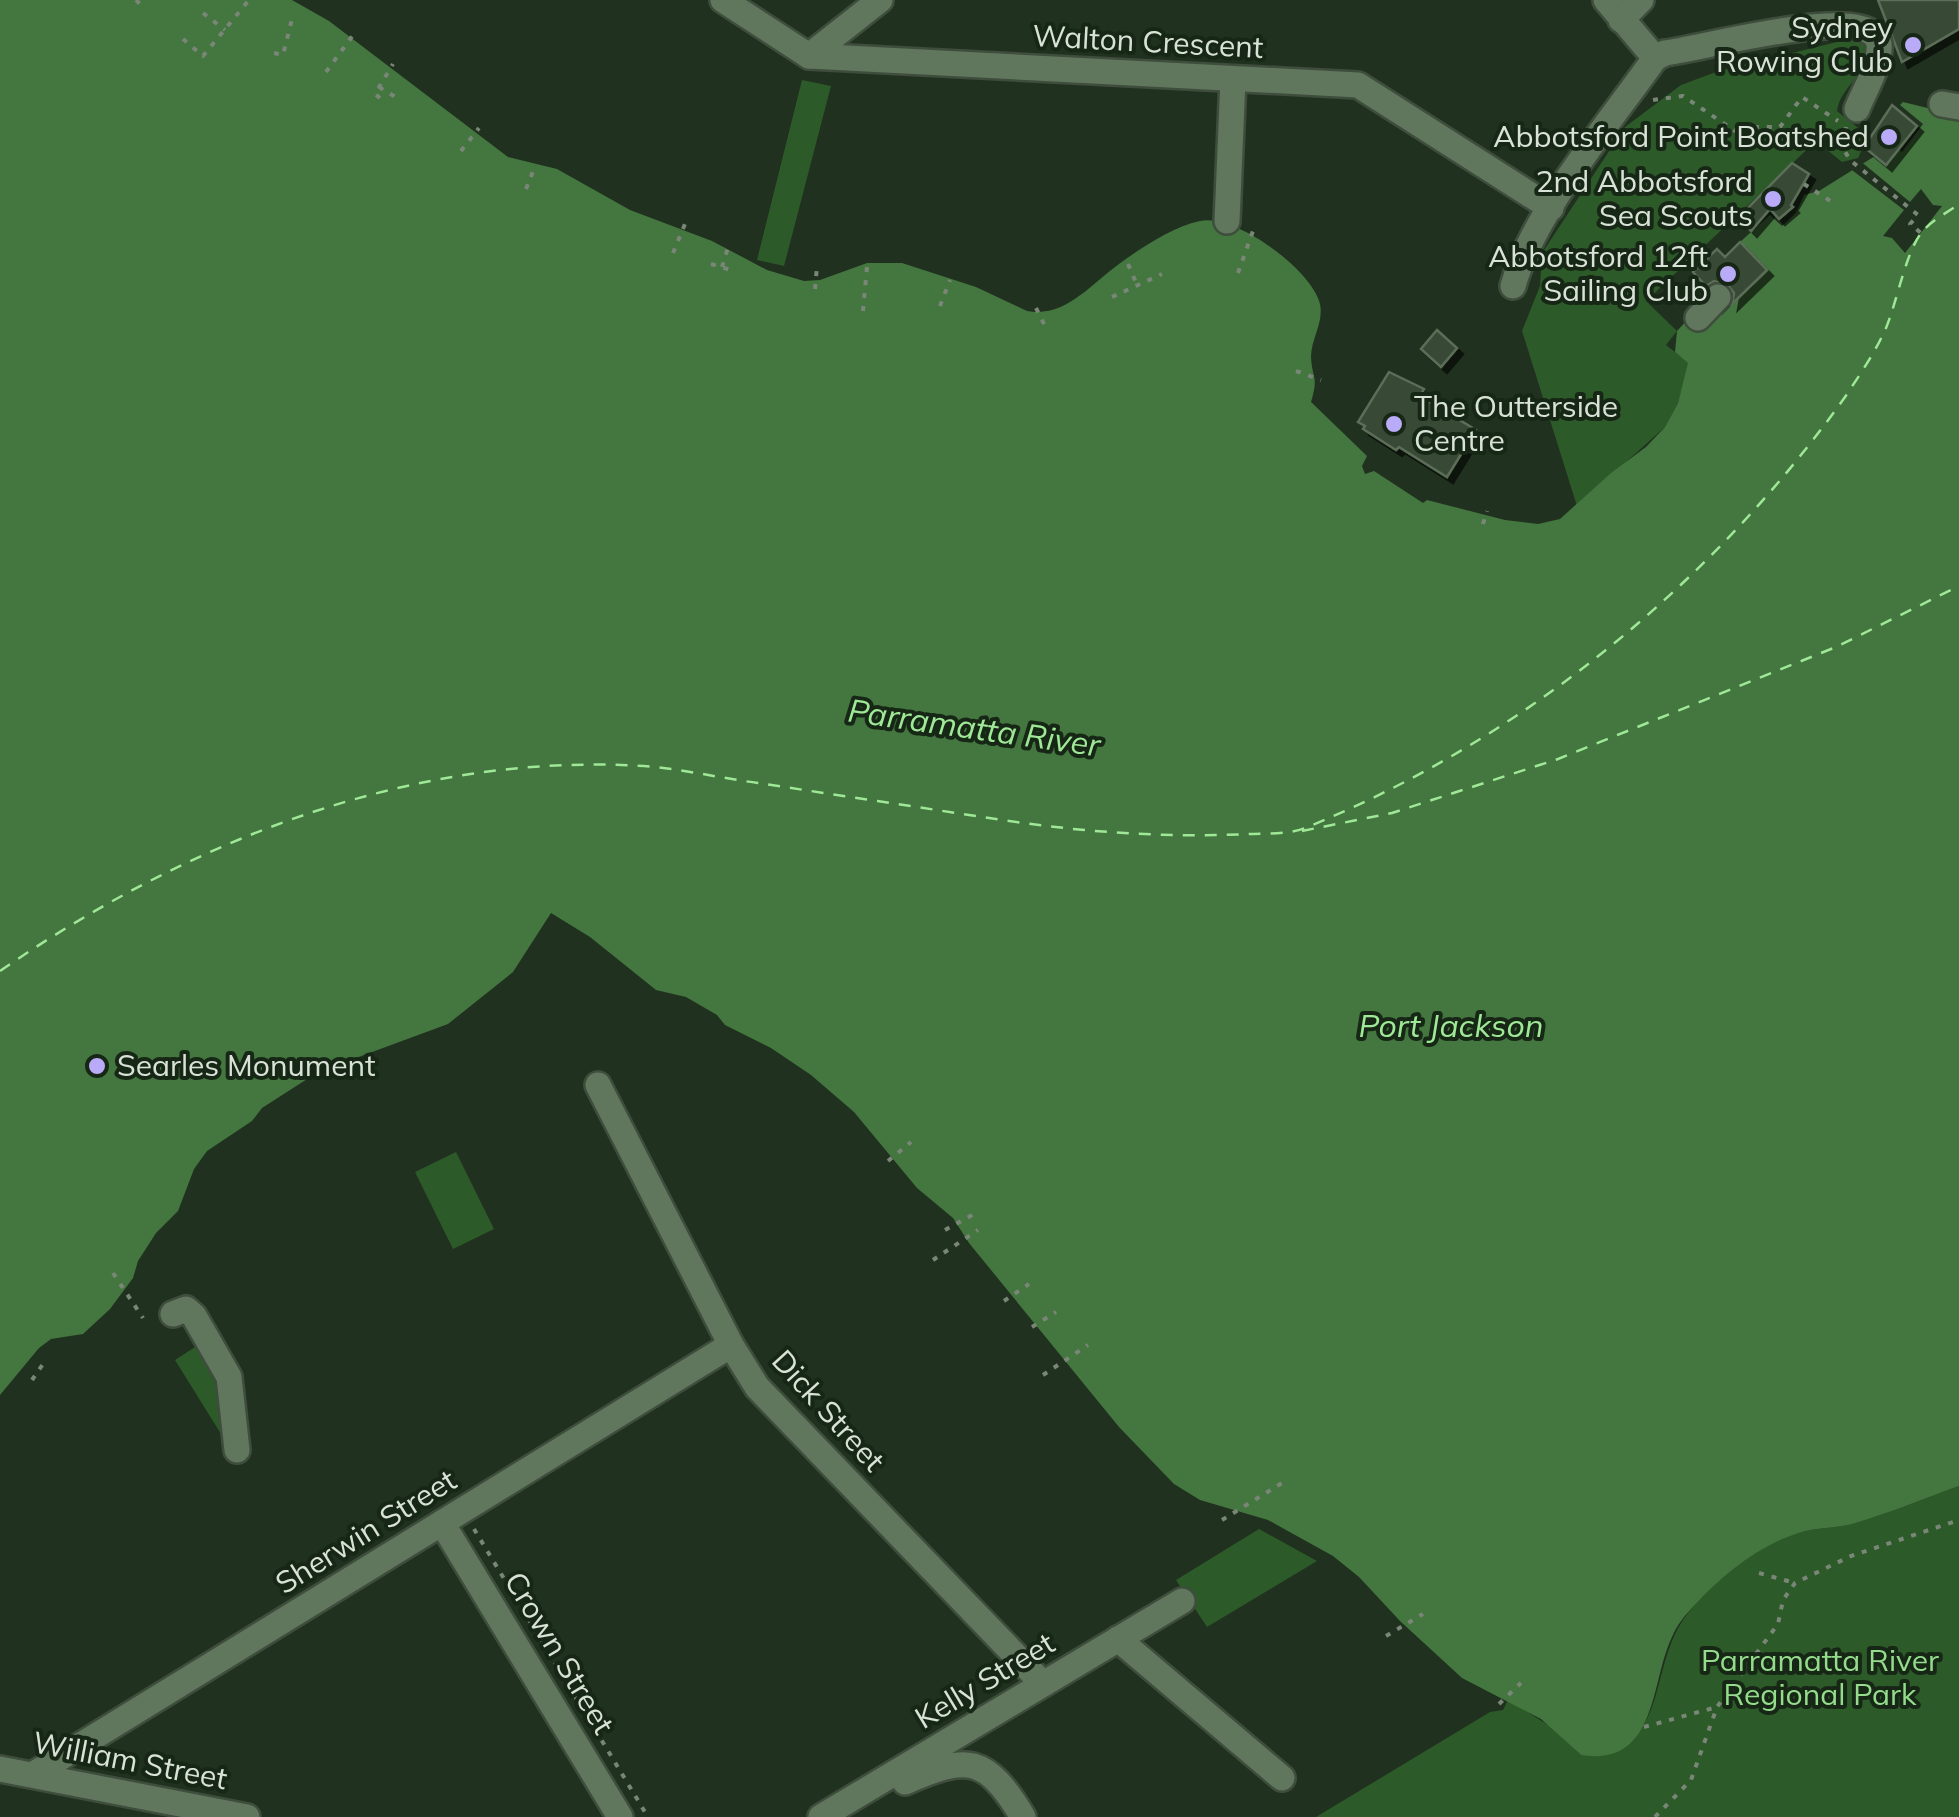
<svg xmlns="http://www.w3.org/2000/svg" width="1959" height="1817" font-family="Mulish,sans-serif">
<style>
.green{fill:#2d5a29}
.water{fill:#44763f}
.pier{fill:#21311f}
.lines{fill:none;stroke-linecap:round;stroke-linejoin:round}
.ferry{stroke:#9fe897;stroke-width:2.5;stroke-dasharray:12 10;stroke-linecap:butt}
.building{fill:#374834;stroke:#5b6e59;stroke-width:2.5;filter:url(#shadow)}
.minor-casing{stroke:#3e4d3c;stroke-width:30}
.path{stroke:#7a8778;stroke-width:4;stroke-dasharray:5 8;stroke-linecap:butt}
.minor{stroke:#60765d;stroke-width:25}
.poi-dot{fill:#b9abf7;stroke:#172716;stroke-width:4}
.labels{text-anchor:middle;stroke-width:8;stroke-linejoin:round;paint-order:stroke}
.poi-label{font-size:30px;fill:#d8e2d6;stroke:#172716;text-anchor:end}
.street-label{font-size:30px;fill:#d8e2d6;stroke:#172716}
.park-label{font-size:30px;fill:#94dc8c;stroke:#172716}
.water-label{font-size:32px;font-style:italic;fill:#9fe897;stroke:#172716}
</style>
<defs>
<filter id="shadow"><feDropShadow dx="6" dy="6" stdDeviation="0" flood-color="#0009"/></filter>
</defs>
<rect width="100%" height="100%" fill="#21311f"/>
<g class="green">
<path d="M1853,38l10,3 5,19c-8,18 -28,30 -31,51l31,25 -10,22 -16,4 -26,-21 -170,160 31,30 -11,14 23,18 -11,40 -13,24 -88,79 -55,-175 18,-45 2,-33 83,-126 56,-42 35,-13z"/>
<polygon points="802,80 831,86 784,266 757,260"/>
<polygon points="456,1152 494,1229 453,1249 415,1172"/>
<polygon points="203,1342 228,1386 231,1450 175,1360"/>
<path d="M1959,1486v331h-643l174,-105 13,-2 5,-10 40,25 33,30c93,0 64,-91 108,-143 30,-36 72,-70 117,-81 17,-4 36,-3 53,-9 33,-10 67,-24 100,-36z"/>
<polygon points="1259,1529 1317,1561 1207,1627 1176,1580"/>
</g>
<path class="water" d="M0,0h292l37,21 179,136 49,12 73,41 82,31 55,29 37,11 16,-1 47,-17h35l74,24 51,24c38,7 63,-26 92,-47 22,-16 53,-37 81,-43 35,-8 112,49 120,83 4,18 -9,35 -9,53 1,22 8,18 0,45l56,54 -5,10 3,8 9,-3 49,32 4,-3 78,20 33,4 22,-5 51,-46 35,-26 19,-20 13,-24 10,-40 -13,-11 2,-21 29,-31 16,15 44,-45 -26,-28 30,-27 12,11 14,-13 8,-18 15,-4 56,-35 11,9 12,-16 4,3 21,-28 -23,-19 3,-3 53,13 3,-2v1373c-33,12 -67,26 -100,36 -17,6 -36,5 -53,9 -43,11 -82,42 -112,75 -9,9 -17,19 -22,31 -22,45 -14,130 -91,118l-40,-36 -79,-41 -62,-57 -41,-44 -26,-21 -65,-36 -68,-20 -26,-16 -55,-57 -150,-184 -16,-25 -36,-30 -63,-76 -43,-37 -40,-27 -46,-23 -8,-10 -31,-18 -30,-7 -66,-53 -39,-24 -38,59 -65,52 -130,48 -56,36 -10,13 -45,30 -13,18 -16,42 -22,22 -18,28 -5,17 -23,31 -27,25 -32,5 -12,9 -39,47z"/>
<polygon class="pier" points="1859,160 1910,202 1921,189 1933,205 1942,206 1905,253 1892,238 1883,236 1904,210 1848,167"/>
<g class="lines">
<g class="ferry">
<polyline points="1302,831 1392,813 1558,759 1836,647 1959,586"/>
<path d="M0,971c189,-130 411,-219 644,-205 38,3 76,12 114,17 79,12 159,24 238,36 84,13 167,19 252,15 18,-1 39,1 57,-6 215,-87 405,-242 540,-431 14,-21 31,-46 41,-69 11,-26 20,-77 36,-96 9,-11 26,-20 37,-28"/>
</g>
</g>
<g class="building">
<polygon points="1878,0 1959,0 1959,29 1902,62"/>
<polygon points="1892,105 1917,126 1886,165 1864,147"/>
<polygon points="1792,163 1809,174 1791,205 1793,207 1779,219 1770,209 1751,231 1738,218"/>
<polygon points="1740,242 1767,270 1732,304 1734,293 1728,285 1714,281 1706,286 1693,272 1717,249 1725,257"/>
<polygon points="1437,330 1457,348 1441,367 1421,349"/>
<polygon points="1389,372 1424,389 1420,396 1476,430 1447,477 1399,447 1396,450 1363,429 1365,426 1358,422"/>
</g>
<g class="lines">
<g class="minor-casing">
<g id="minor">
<polyline points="723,0 809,56 1358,85 1551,208"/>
<polyline points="1606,0 1655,58"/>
<polyline points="1621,20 1641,0"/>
<polyline points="809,56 880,0"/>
<path d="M1655,58l10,-5c37,-4 208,-53 214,-9 2,20 -15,47 -22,65"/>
<polyline points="1942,104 1959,107"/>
<polyline points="1227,221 1233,79"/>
<path d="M1513,286c20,-73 97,-164 142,-228"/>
<polyline points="1698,318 1718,297"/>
<polyline points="598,1085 731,1345 757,1387 1043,1684"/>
<polyline points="173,1314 186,1309 194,1316 229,1377 237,1450"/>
<polyline points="442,1523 620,1817"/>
<polyline points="1118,1639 1282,1778"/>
<polyline points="0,1769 247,1817"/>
<polyline points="34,1774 731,1345"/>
<path d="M905,1782c63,-28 81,-26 118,35"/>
<polyline points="821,1817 1182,1601"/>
</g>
</g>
<g class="path">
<polyline points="136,0 143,7"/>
<polyline points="203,13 225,30"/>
<polyline points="183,39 203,56 249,0"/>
<polyline points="274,53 283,55 292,19"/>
<polyline points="326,72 353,35"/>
<polyline points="379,87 397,98"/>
<polyline points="380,98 375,94 393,64"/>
<polyline points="1653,100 1683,96 1744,137 1757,127 1780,127 1802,97 1838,121"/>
<polyline points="1846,127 1843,148 1850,160 1918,215 1910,224 1921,233"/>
<polyline points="461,151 479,128"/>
<polyline points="1804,184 1832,202"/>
<polyline points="526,189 534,169"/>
<polyline points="673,253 685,224"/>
<polyline points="711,264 734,271"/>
<polyline points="1128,264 1137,285"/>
<polyline points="722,267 729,244"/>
<polyline points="1238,273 1254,228"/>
<polyline points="815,289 817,266"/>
<polyline points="1112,297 1162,274"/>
<polyline points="940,306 950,280"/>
<polyline points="1036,308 1045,326"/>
<polyline points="863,311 867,267"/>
<polyline points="1296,371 1321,380"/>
<polyline points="1483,524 1487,511"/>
<polyline points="888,1161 911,1142"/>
<polyline points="945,1230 976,1213"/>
<polyline points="933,1260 978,1230"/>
<polyline points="113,1273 143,1318"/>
<polyline points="1004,1301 1029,1284"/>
<polyline points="1032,1327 1056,1312"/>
<polyline points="1043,1375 1088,1345"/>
<polyline points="32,1380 45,1361"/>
<polyline points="1222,1520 1282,1483"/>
<polyline points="474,1529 648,1817"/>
<polyline points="1759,1573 1795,1583"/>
<polyline points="1386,1636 1423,1614"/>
<polyline points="1499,1704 1521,1683"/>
<polyline points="1644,1727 1717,1707"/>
<polyline points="1655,1817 1691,1780 1717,1707 1778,1624 1783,1600 1795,1583 1851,1556 1959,1520"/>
</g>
<use href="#minor" class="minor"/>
</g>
<g class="poi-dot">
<circle cx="1913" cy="45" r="10"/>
<circle cx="1889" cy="137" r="10"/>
<circle cx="1773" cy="199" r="10"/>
<circle cx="1728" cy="274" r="10"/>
<circle cx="1394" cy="424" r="10"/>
<circle cx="97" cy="1066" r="10"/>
</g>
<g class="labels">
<g class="poi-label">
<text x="1893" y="38">Sydney<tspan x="1893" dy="34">Rowing Club</tspan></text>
<text x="1869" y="147">Abbotsford Point Boatshed</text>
<text x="1753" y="192">2nd Abbotsford<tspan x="1753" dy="34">Sea Scouts</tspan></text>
<text x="1708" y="267">Abbotsford 12ft<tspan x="1708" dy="34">Sailing Club</tspan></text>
<text x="1414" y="417" text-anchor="start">The Outterside<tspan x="1414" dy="34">Centre</tspan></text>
<text x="117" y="1076" text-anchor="start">Searles Monument</text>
</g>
<g class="street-label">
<text transform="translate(1148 42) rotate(3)" y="10">Walton Crescent</text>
<text transform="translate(828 1411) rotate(48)" y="10">Dick Street</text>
<text transform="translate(366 1532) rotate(-32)" y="10">Sherwin Street</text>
<text transform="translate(559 1653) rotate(59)" y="10">Crown Street</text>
<text transform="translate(985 1681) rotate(-31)" y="10">Kelly Street</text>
<text transform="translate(130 1761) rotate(11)" y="10">William Street</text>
</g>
<g class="park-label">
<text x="1820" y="1671">Parramatta River<tspan x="1820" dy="34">Regional Park</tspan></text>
</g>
<g class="water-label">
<text transform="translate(974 728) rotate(8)" y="11">Parramatta River</text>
<text x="1451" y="1037">Port Jackson</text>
</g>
</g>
</svg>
